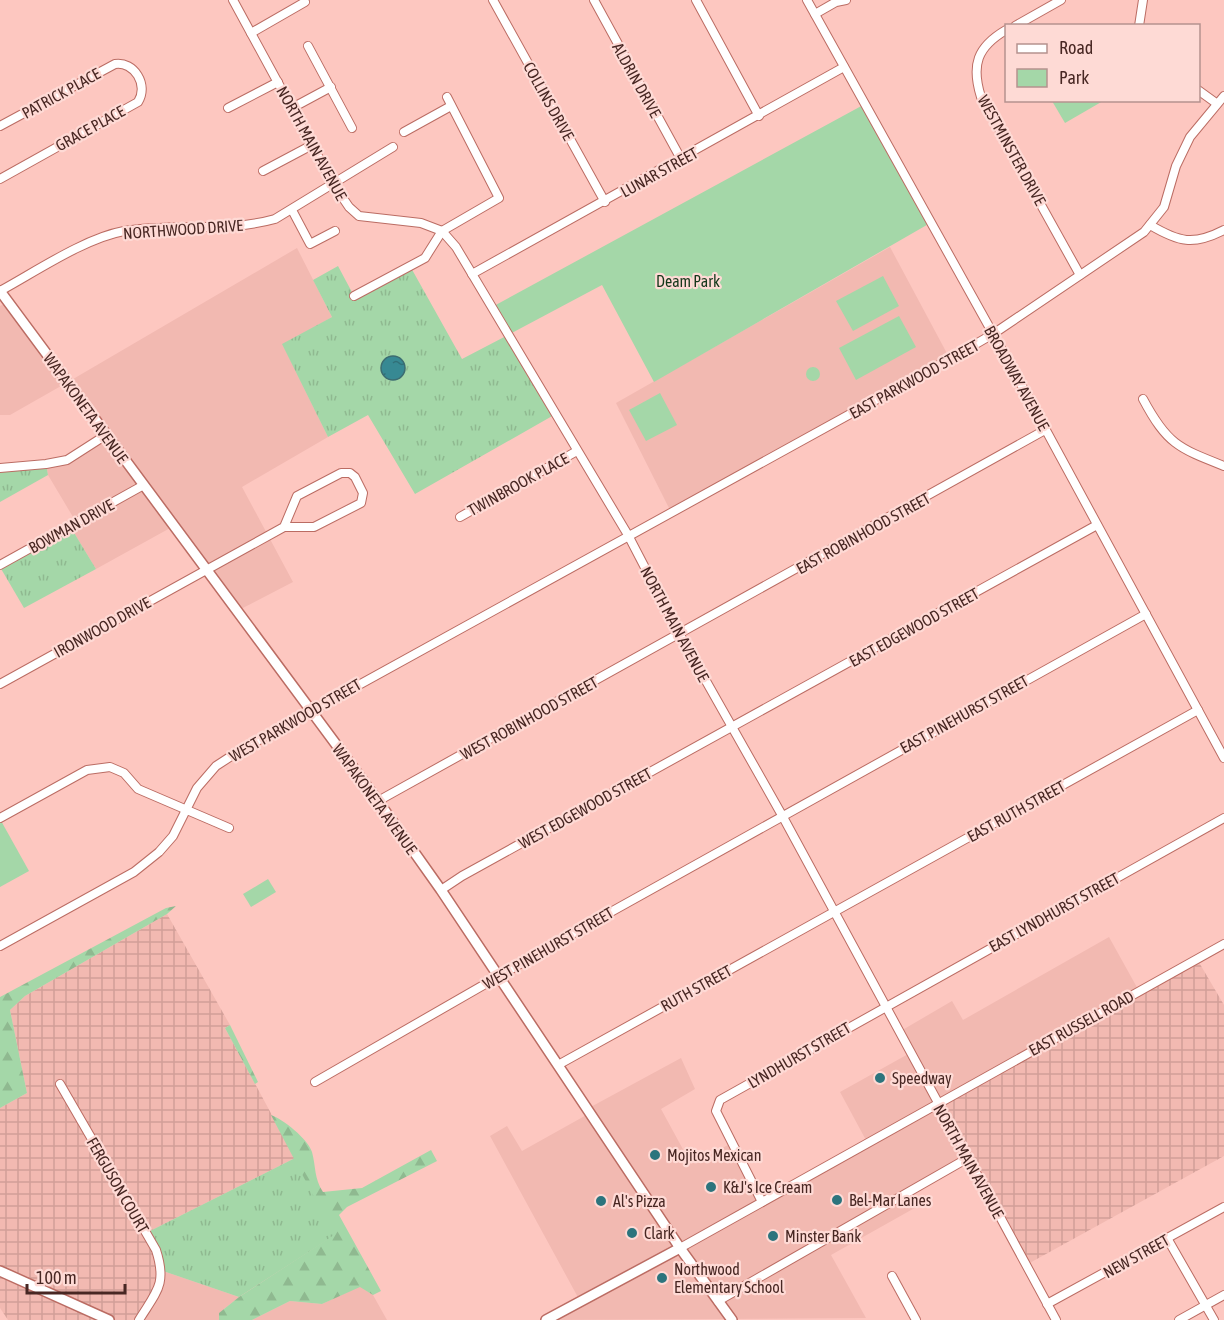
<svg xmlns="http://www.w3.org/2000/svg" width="1224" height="1320" font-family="'Asap Condensed',sans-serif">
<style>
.built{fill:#f2b9b1}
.industrial{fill:url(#industrial-grid)}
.grass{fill:url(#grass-tufts)}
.forest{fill:url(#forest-firs)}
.green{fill:#a4d7a8}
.water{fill:url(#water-ripples);stroke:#3c6c71;stroke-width:1.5}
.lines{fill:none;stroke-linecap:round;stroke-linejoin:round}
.minor-casing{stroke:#bb6c63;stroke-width:10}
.major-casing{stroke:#bb6c63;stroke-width:12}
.minor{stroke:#fff;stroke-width:8}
.major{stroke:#fff;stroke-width:9}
.poi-dot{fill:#2c747d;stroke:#fedad5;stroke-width:2}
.labels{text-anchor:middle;stroke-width:4.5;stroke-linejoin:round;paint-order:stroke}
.street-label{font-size:16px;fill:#482723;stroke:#fedad5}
.park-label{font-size:16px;fill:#15381b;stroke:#fedad5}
.poi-label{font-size:16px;fill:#482723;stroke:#fedad5;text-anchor:start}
</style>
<defs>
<pattern id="industrial-grid" width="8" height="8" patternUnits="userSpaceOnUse" patternTransform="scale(1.5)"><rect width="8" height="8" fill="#f2b9b1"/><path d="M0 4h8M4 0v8" fill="none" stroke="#d19f98"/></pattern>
<pattern id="grass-tufts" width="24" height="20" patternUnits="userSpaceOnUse" patternTransform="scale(1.5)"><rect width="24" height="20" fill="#a4d7a8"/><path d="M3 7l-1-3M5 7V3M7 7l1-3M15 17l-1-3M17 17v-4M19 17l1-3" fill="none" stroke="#8fb990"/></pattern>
<pattern id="forest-firs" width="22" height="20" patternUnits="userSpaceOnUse" patternTransform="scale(1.5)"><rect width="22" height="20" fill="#a4d7a8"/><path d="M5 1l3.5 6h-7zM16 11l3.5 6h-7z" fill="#8fb990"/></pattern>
<pattern id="water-ripples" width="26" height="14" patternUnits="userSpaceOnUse" patternTransform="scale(1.5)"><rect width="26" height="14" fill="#378993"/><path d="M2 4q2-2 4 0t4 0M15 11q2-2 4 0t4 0" fill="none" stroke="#307078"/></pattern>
</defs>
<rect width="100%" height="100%" fill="#fdc7c0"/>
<g class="built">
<polygon points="890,247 950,359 671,512 616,403"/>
<polygon points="297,248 332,317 283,345 328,437 242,487 293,582 235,612 172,527 96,569 70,526 76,522 48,475 46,464 67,460 106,435 68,382 10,415 0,415 0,306 8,302 68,382"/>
<polygon points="1109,937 1139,991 968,1158 912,1190 920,1205 831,1255 866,1318 546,1320 580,1301 490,1136 507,1126 522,1151 590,1113 587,1109 681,1058 695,1089 661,1109 691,1164 732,1143 762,1202 867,1142 840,1092 910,1053 899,1032 952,1001 963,1020"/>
<polygon points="163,1271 239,1297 219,1313 219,1320 139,1320"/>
<polygon points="360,1286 373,1295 387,1320 252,1320 290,1301 322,1304"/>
</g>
<g class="industrial">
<polygon points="167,914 230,1025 225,1028 295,1158 146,1233 163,1271 139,1320 8,1320 0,1308 0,1108 27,1093 10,1010 25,996"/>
<polygon points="1197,959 1224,1005 1224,1156 1026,1265 938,1102"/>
</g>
<g class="grass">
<polygon points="338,266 354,296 410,266 462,359 508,335 554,415 415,494 368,415 328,437 282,344 332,317 313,280"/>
<polygon points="46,464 48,475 0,502 0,468"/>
<polygon points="70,526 96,569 24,608 0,567"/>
<polygon points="295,1158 335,1235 239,1297 163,1271 146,1233"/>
</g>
<g class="forest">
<polygon points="176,906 167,914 25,996 10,1010 27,1093 0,1108 0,997 166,908"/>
<polygon points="230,1025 258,1082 255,1084 225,1028"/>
<path d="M271,1115c12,4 37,24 41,37 4,15 2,26 11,40l39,-4 69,-38 6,11 -90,46 -8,8 42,76 -8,4 -13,-8 -38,17 -32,-3 -38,19h-33v-7l20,-16 95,-62z"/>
</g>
<g class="green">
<polygon points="1052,101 1103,101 1065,123"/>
<polygon points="865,104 932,222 654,382 602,285 508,335 492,307"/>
<polygon points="883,276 899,306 853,331 836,301"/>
<polygon points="899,316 916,347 856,380 839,348"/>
<circle cx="813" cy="374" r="7"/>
<polygon points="660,393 677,425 646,441 629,410"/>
<polygon points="0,819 29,871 0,887"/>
<polygon points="268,879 276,892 251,907 243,894"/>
</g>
<circle class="water" cx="393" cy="368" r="12"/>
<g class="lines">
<g class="minor-casing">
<g id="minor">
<polyline points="233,0 332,182 349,207 359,216 421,223 442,231 456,247 628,535 680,635 783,817 1056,1320"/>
<polyline points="493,0 605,202"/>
<polyline points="594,0 681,159"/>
<polyline points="696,0 759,116"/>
<polyline points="807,0 1016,375 1224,758"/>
<polyline points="815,14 836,2 846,0"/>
<polyline points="1015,26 1061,0"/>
<polyline points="1139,26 1143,0"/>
<path d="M1006,30c-29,17 -35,35 -25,67l99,178"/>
<polyline points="251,33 305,2"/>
<polyline points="308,46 352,128"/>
<polyline points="1198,90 1216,103"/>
<polyline points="228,108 278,82"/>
<polyline points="292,108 331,87"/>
<path d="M0,126l115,-62c19,-3 34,21 23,38l-138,77"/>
<polyline points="404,132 451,106"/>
<polyline points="263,171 312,145"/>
<polyline points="292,210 310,244 335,231"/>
<path d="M1150,225c29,17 43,21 74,5"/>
<polyline points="472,274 844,67"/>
<path d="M0,291c35,-19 85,-53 124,-60 50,-8 101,2 151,-12l118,-72"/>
<polyline points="354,296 425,258 442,231 499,198 447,97"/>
<path d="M1143,399c24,45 35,49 81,67"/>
<polyline points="0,468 46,464 67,460 106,435"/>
<polyline points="460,517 577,451"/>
<polyline points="0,565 142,486"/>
<polyline points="0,684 284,527 314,527 361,503 363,493 355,477 350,473 341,473 297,496 284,527"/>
<polyline points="378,801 1045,430"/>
<polyline points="0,818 87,770 110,767 124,773 138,789 229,828"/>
<polyline points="441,890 462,876 1097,525"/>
<polyline points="0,946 134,872 159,852 173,836 197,788 216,766 239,751 950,359 993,334 1144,232 1164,207 1176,166 1190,137 1224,96"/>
<polyline points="558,1065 1198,710"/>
<polyline points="315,1082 600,918 1146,614"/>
<path d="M60,1084l96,166c11,34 1,41 -17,70"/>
<polyline points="762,1202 716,1111 720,1100 1224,818"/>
<polyline points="1167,1238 1214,1320"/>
<polyline points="680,1248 1224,944"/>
<polyline points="892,1276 916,1320"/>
<polyline points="718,1301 968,1158"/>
<polyline points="1047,1304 1224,1207"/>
<polyline points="1179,1320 1224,1295"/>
</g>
</g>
<g class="major-casing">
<g id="major">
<polyline points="0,291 378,801 441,890 680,1248 732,1320"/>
<polyline points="0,1271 109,1320"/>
<polyline points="546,1320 680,1248"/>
</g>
</g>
<use href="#minor" class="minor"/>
<use href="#major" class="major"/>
</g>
<g class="poi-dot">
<circle cx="880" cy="1078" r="6"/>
<circle cx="655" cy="1155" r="6"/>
<circle cx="711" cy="1187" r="6"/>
<circle cx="837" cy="1200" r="6"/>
<circle cx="601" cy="1201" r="6"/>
<circle cx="632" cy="1233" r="6"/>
<circle cx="773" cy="1236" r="6"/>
<circle cx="662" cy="1278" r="6"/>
</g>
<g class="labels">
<g class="street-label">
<text transform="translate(637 80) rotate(61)" y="6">ALDRIN DRIVE</text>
<text transform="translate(61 93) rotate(-29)" y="6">PATRICK PLACE</text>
<text transform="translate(549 101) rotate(61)" y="6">COLLINS DRIVE</text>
<text transform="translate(90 128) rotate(-29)" y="6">GRACE PLACE</text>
<text transform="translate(312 143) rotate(61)" y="6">NORTH MAIN AVENUE</text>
<text transform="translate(1012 150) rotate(61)" y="6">WESTMINSTER DRIVE</text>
<text transform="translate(659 172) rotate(-29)" y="6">LUNAR STREET</text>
<text transform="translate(183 229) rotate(-4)" y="6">NORTHWOOD DRIVE</text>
<text transform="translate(1017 378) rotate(61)" y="6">BROADWAY AVENUE</text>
<text transform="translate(914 379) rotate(-29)" y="6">EAST PARKWOOD STREET</text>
<text transform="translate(86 408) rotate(54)" y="6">WAPAKONETA AVENUE</text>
<text transform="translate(518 484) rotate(-29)" y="6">TWINBROOK PLACE</text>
<text transform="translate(71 526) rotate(-29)" y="6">BOWMAN DRIVE</text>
<text transform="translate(863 533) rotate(-29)" y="6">EAST ROBINHOOD STREET</text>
<text transform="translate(675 624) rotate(62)" y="6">NORTH MAIN AVENUE</text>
<text transform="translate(102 627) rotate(-29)" y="6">IRONWOOD DRIVE</text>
<text transform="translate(914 627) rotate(-29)" y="6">EAST EDGEWOOD STREET</text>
<text transform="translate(964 714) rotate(-29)" y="6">EAST PINEHURST STREET</text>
<text transform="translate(529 718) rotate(-29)" y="6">WEST ROBINHOOD STREET</text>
<text transform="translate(295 720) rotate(-30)" y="6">WEST PARKWOOD STREET</text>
<text transform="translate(375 799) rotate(54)" y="6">WAPAKONETA AVENUE</text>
<text transform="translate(585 808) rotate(-29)" y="6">WEST EDGEWOOD STREET</text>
<text transform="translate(1016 811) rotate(-29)" y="6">EAST RUTH STREET</text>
<text transform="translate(1054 912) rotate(-29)" y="6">EAST LYNDHURST STREET</text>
<text transform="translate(548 948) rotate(-30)" y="6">WEST PINEHURST STREET</text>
<text transform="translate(696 988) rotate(-29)" y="6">RUTH STREET</text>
<text transform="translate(1081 1023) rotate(-29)" y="6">EAST RUSSELL ROAD</text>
<text transform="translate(799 1055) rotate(-30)" y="6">LYNDHURST STREET</text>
<text transform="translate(969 1161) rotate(61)" y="6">NORTH MAIN AVENUE</text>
<text transform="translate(118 1185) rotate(60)" y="6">FERGUSON COURT</text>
<text transform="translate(1136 1256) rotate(-29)" y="6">NEW STREET</text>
</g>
<g class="park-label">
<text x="688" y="287">Deam Park</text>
</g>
<g class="poi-label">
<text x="892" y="1084">Speedway</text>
<text x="667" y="1161">Mojitos Mexican</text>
<text x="723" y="1193">K&amp;J's Ice Cream</text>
<text x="849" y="1206">Bel-Mar Lanes</text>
<text x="613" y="1207">Al's Pizza</text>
<text x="644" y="1239">Clark</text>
<text x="785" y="1242">Minster Bank</text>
<text x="674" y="1275">Northwood<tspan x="674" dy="18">Elementary School</tspan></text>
</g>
</g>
<rect x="1005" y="24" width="195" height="78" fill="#fedad5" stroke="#b5928e" stroke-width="1.5"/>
<rect x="1017" y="44" width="30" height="9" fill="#ffffff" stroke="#b5928e" stroke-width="1.5"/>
<text x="1059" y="54" font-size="18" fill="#482723">Road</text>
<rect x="1017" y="69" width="30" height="18" fill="#a4d7a8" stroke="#b5928e" stroke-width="1.5"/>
<text x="1059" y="84" font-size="18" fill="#482723">Park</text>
<path d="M27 1284v9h98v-9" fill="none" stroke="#482723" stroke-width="3"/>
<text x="36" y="1284" font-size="18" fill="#482723" stroke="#fedad5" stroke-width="4.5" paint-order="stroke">100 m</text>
</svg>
